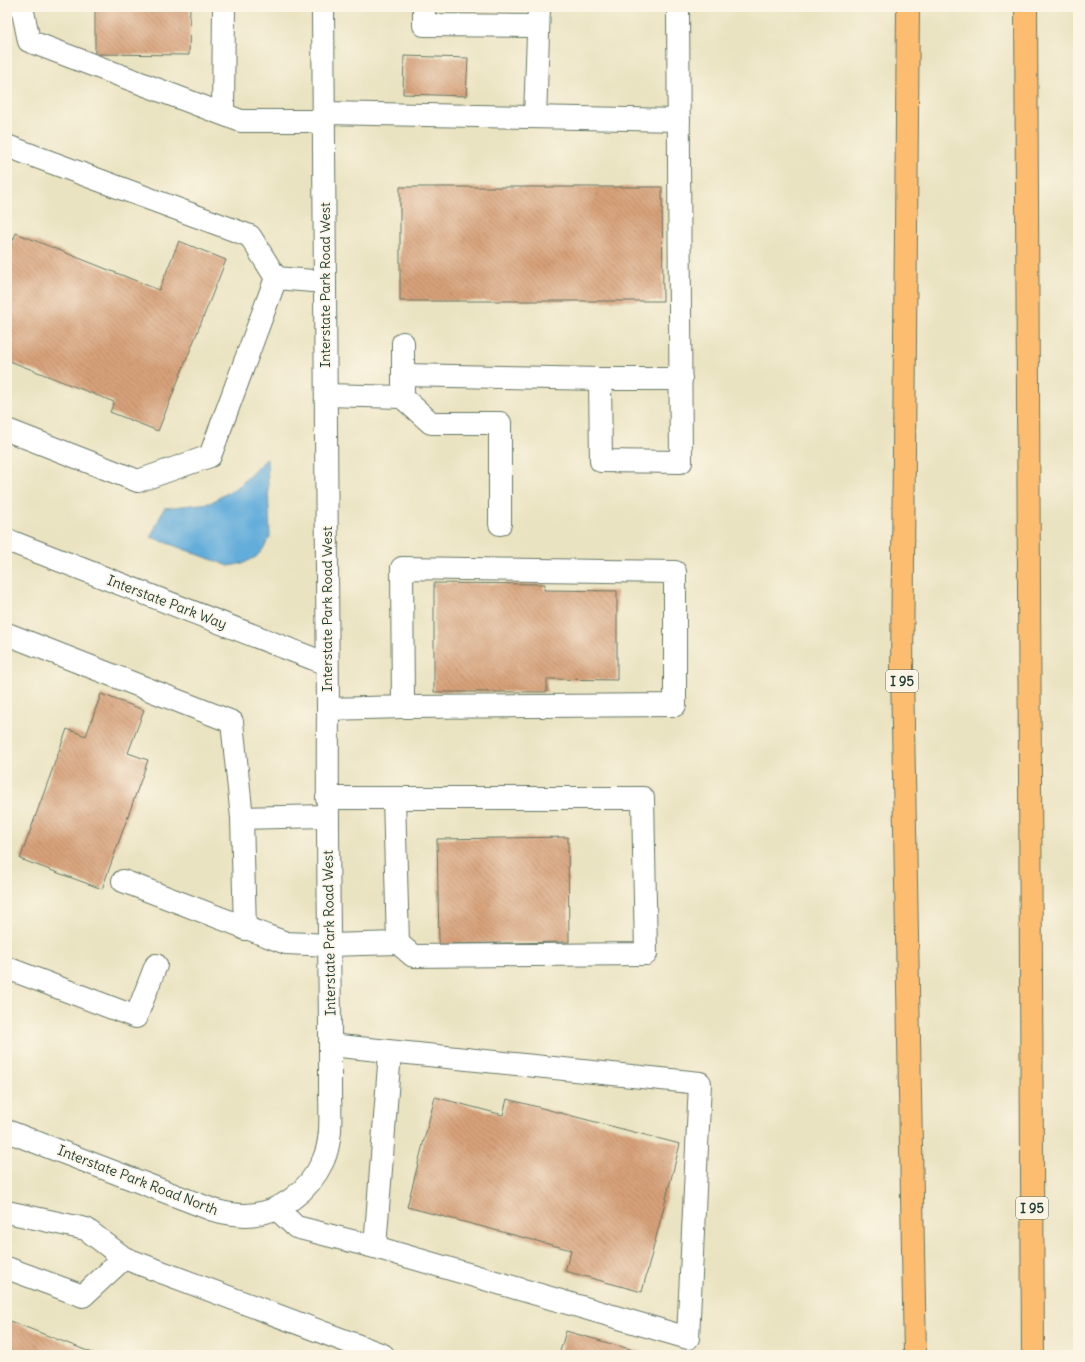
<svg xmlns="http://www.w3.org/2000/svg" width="1085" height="1362" font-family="Delius,sans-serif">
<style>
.water{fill:#63addb;stroke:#417588}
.building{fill:url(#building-back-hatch)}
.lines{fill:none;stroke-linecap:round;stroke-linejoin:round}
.minor-casing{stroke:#667765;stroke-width:24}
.highway-casing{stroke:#667765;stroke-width:24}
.minor{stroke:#fff;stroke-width:22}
.highway{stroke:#fcbd6f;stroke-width:22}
.labels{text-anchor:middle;stroke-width:3.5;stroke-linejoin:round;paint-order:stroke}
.shield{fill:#fcf5e5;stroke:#617469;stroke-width:1}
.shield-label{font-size:13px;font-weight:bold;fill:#1f3d34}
.street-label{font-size:14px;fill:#1f3d34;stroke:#fcf5e5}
</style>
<defs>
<pattern id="building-back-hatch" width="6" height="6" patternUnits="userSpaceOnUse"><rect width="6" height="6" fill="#d7a179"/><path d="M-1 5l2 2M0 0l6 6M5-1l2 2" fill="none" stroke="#ae8464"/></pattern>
</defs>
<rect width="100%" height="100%" fill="#fcf5e5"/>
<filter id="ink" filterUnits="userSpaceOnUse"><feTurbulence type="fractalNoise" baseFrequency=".025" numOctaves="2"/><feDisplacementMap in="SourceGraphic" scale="8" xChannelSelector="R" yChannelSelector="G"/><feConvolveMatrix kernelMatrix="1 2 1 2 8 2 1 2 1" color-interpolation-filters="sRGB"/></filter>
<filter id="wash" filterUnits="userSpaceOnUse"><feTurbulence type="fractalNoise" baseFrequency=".012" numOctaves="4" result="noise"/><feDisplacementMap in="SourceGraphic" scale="16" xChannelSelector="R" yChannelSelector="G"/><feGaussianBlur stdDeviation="0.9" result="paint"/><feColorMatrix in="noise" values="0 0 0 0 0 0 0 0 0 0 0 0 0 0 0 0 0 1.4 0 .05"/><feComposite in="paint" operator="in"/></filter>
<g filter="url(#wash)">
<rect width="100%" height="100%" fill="#eae3c1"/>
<polygon class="water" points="267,458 270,537 263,549 256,557 244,563 229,566 151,537 164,508 210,503 239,486"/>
<g id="blocks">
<g class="building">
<polygon points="95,7 190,7 189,55 95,54"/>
<polygon points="404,56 468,58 466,96 403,94"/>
<polygon points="400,187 662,187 663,301 400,301"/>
<polygon points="16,233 159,290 179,241 226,260 158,431 110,412 114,402 7,360 7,255"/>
<polygon points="434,583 545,584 544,590 617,591 617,680 547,679 547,692 434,692"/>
<polygon points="101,694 144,710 128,753 148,760 102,889 20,859 67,729 86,736"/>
<polygon points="568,837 569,942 439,944 437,839"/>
<polygon points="435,1097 503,1115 507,1099 680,1144 642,1292 565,1271 571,1250 407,1207"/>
<polygon points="7,1320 98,1355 7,1355"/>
<polygon points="566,1331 651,1355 559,1355"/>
</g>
</g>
</g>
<g filter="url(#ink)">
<use href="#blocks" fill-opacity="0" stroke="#667765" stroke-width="1"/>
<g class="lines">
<g class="minor-casing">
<g id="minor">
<polyline points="22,7 29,41 241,121 324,121"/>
<polyline points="424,7 424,25 538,26"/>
<polyline points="223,113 224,7"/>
<polyline points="324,113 679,120"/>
<polyline points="535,117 539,7"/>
<polyline points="7,146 250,236 276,278 325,282"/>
<polyline points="403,375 600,379 681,379"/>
<polyline points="600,379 601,461 681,462 678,7"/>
<polyline points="403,390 403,343"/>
<polyline points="326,395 402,397 431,423 500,423 500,524"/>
<polyline points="7,430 138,481 210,456 276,278"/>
<polyline points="7,540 327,664"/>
<polyline points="7,634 232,722 242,818 245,929"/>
<polyline points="328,709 403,707 675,705 675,572 402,568 403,707"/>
<polyline points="327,798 643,798 646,954 413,956 398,943 394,798"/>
<polyline points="242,818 327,816"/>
<polyline points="123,881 286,943 329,945 398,943"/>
<polyline points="7,968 136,1017 156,965"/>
<path d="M7,1131l206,79c11,3 22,5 33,5 34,-1 63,-24 77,-54 10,-22 7,-48 7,-72 0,-21 0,-42 0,-63 -1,-106 -3,-211 -2,-317l-5,-702"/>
<polyline points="276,1208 296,1227 375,1247 688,1338 700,1083 330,1045"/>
<polyline points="7,1212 86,1229 124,1258"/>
<polyline points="375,1247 390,1052"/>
<polyline points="7,1268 83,1296 124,1258 383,1355"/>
</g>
</g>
<g class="highway-casing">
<g id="highway">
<polyline points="908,7 902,672 915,1355"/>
<polyline points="1026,7 1033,1355"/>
</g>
</g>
<use href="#minor" class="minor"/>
<use href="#highway" class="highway"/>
</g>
</g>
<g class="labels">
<g class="shield">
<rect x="886" y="670" width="32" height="22" rx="3"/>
<rect x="1016" y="1197" width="32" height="22" rx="3"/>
</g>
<g class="shield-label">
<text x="902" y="686">I 95</text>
<text x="1032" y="1213">I 95</text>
</g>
<g class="street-label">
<text transform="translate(325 285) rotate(-90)" y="5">Interstate Park Road West</text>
<text transform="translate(167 602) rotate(21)" y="5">Interstate Park Way</text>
<text transform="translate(327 609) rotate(-90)" y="5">Interstate Park Road West</text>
<text transform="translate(329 933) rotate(-91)" y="5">Interstate Park Road West</text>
<text transform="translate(138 1180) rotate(21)" y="5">Interstate Park Road North</text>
</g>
</g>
<rect width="1085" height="1362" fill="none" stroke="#fcf5e5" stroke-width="24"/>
</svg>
